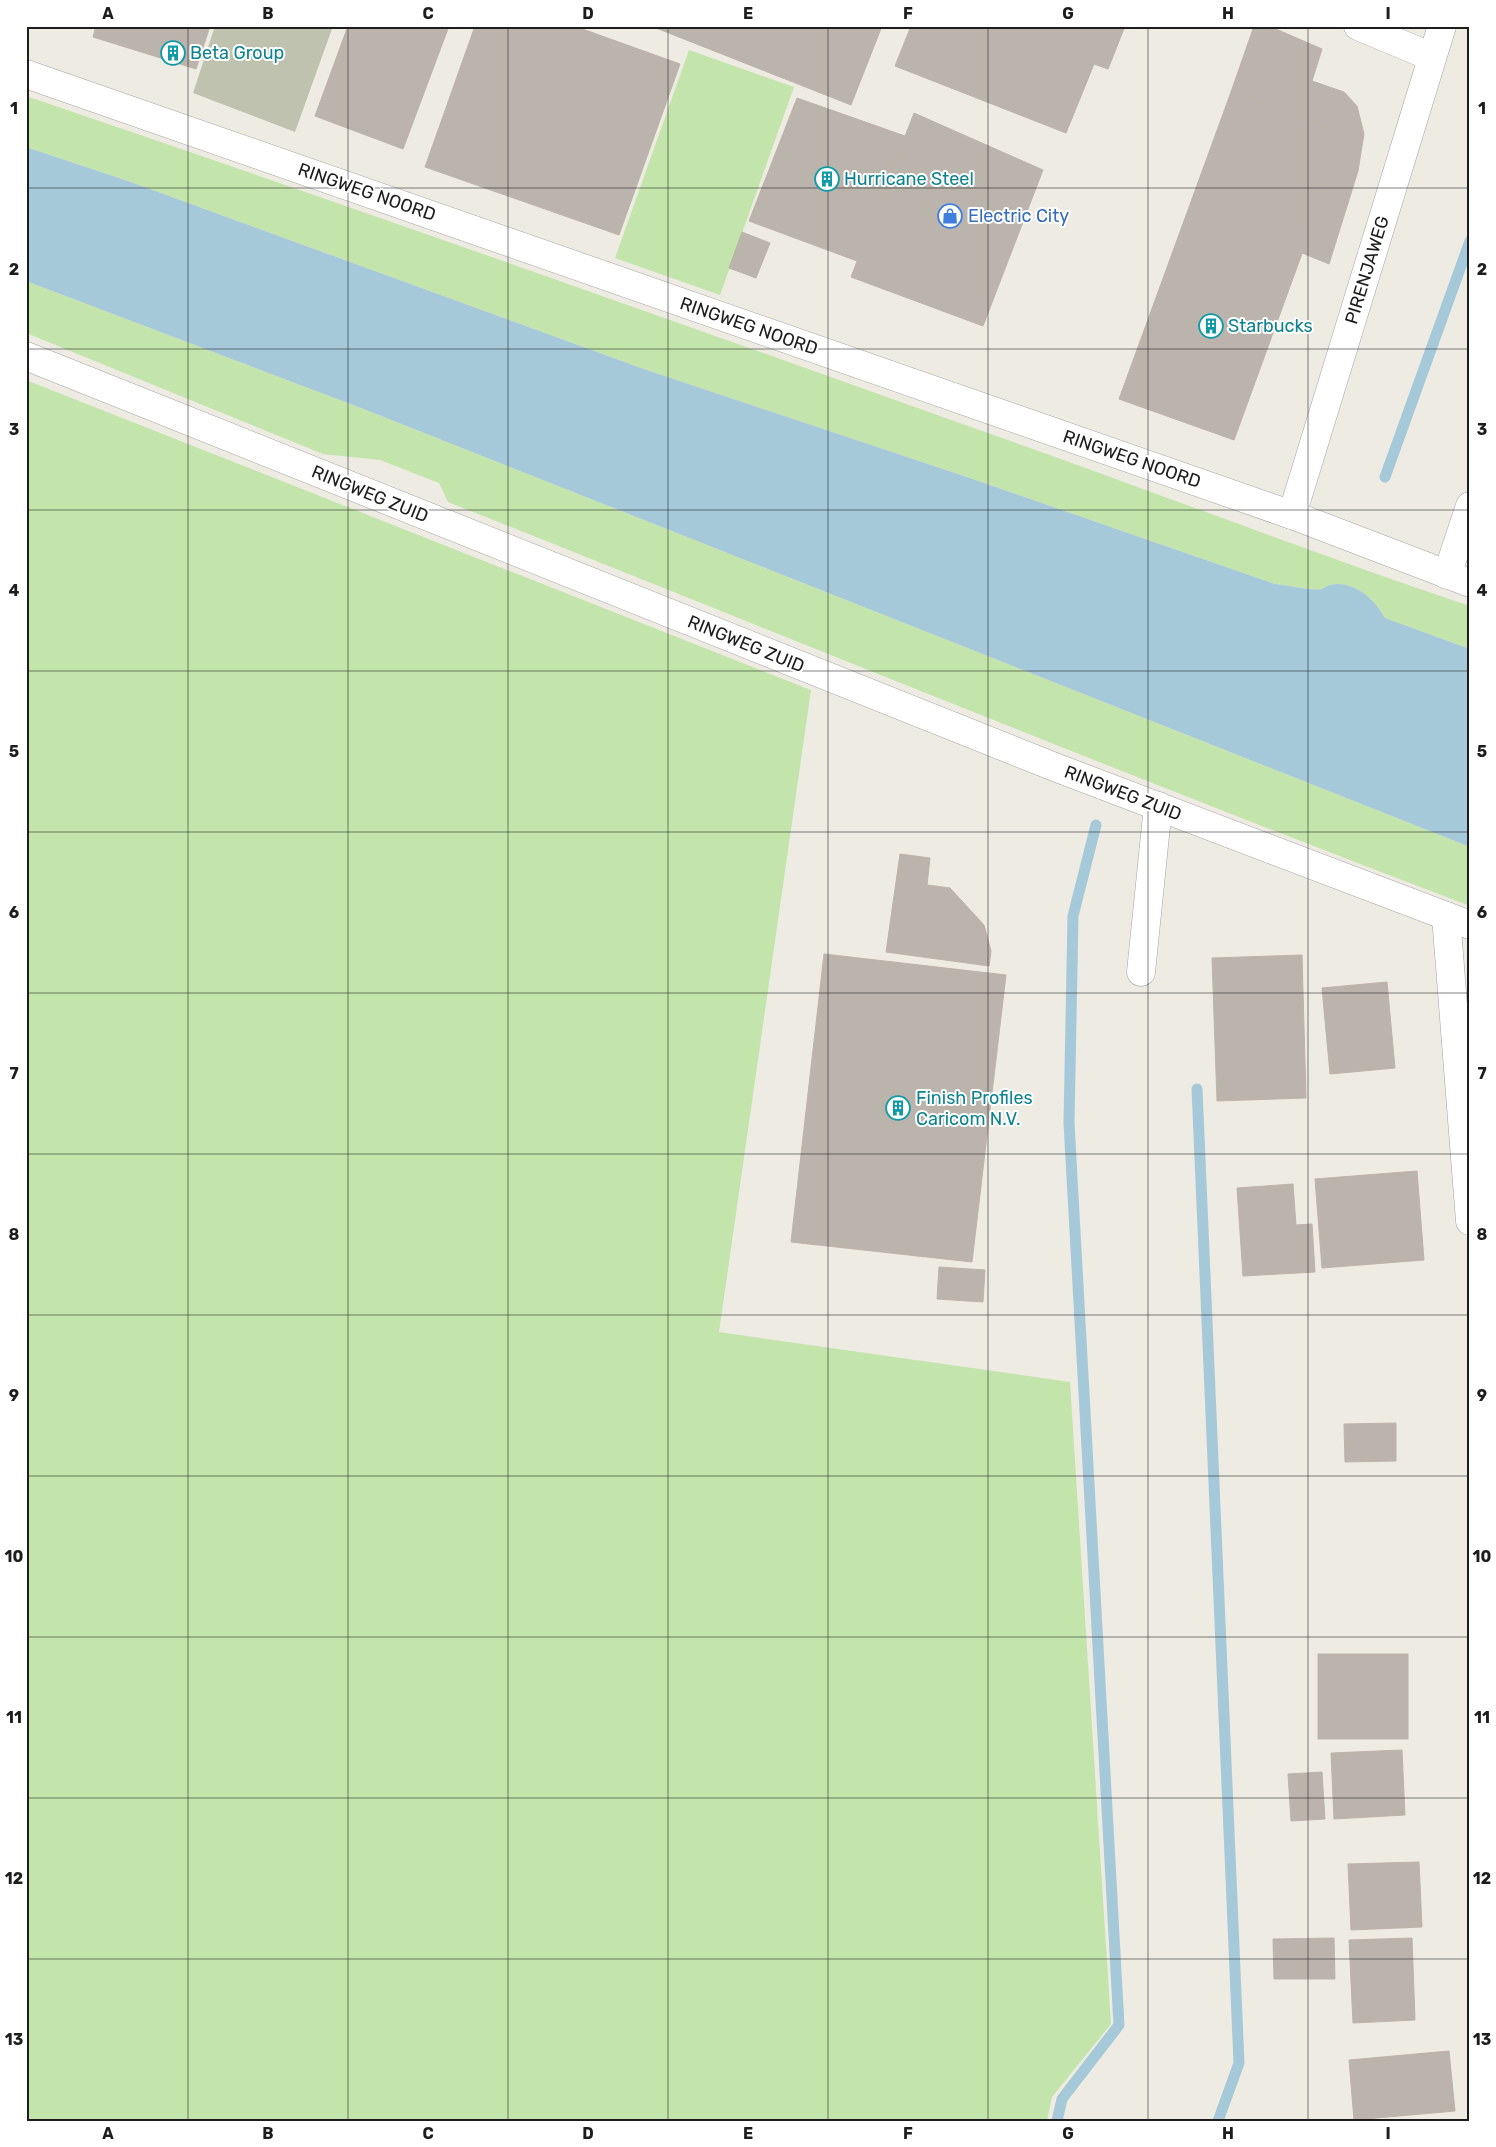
<svg xmlns="http://www.w3.org/2000/svg" width="1496" height="2147" font-family="Rubik,sans-serif">
<style>
.construction{fill:#c0c2b0}
.grass{fill:#c3e5ac}
.water{fill:#a6c9d9}
.lines{fill:none;stroke-linecap:round;stroke-linejoin:round}
.stream{stroke:#a6c9d9;stroke-width:11}
.building{fill:#bab4ad;stroke:#beb3a7}
.minor-casing{stroke:#a4a4a4;stroke-width:29}
.minor{stroke:#fff;stroke-width:28}
.grid{fill:none;stroke:#1d1d1d;stroke-width:1;stroke-opacity:0.55}
.labels{text-anchor:middle;stroke-width:4;stroke-linejoin:round;paint-order:stroke}
.culture-label{font-size:18px;fill:#0d838f;stroke:#fff;text-anchor:start}
.street-label{font-size:18px;fill:#1d1d1d;stroke:#fff}
.shop-label{font-size:18px;fill:#366cbe;stroke:#fff;text-anchor:start}
.neatline{fill:none;stroke:#1d1d1d;stroke-width:2}
.grid-label{font-size:16px;text-anchor:middle;font-weight:bold;fill:#1d1d1d}
</style>
<rect width="100%" height="100%" fill="#eeebe3"/>
<polygon class="construction" points="215,26 333,26 295,132 193,93"/>
<g class="grass">
<polygon points="689,50 794,87 720,295 615,258"/>
<path d="M26,96c321,109 640,222 959,336 162,57 322,119 485,174v43l-85,-31c-10,-19 -32,-39 -56,-33 -3,1 -5,3 -7,4 -11,2 -34,-4 -47,-5l-314,-109 -320,-107 -513,-187 -102,-34z"/>
<path d="M26,281l335,127 1109,439v59c-343,-130 -682,-269 -1022,-404l-9,-19 -59,-23 -57,-6 -297,-121z"/>
<polygon points="26,380 811,690 719,1332 1070,1382 1111,2024 1052,2097 1047,2121 26,2121"/>
</g>
<path class="water" d="M26,147l102,34 513,187 320,107 314,109c13,1 36,7 47,5 2,-1 4,-3 7,-4 24,-6 46,14 56,33l85,31v198l-1109,-439 -335,-127z"/>
<g class="lines">
<g class="stream">
<polyline points="1385,477 1470,241"/>
<polyline points="1197,1089 1239,2063 1218,2121"/>
<polyline points="1057,2121 1062,2099 1119,2025 1069,1123 1073,916 1096,825"/>
</g>
</g>
<g class="building">
<polygon points="96,26 210,26 196,69 93,37"/>
<polygon points="348,26 449,26 403,149 315,116"/>
<polygon points="475,26 574,26 680,64 619,235 425,167"/>
<polygon points="651,26 882,26 851,105"/>
<polygon points="911,26 1125,26 1108,69 1094,64 1066,133 895,66"/>
<polygon points="1254,26 1269,26 1322,49 1312,81 1344,92 1357,106 1364,134 1358,171 1329,264 1302,253 1346,133 1231,92"/>
<polygon points="1231,92 1346,133 1234,440 1119,399"/>
<polygon points="797,98 905,136 857,261 749,221"/>
<polygon points="914,113 1043,170 983,326 851,277"/>
<polygon points="742,232 770,243 756,278 729,268"/>
<polygon points="900,854 930,858 927,885 950,888 984,925 991,951 989,966 886,952"/>
<polygon points="824,954 1006,975 972,1262 791,1242"/>
<polygon points="1302,955 1306,1098 1217,1101 1212,958"/>
<polygon points="1387,982 1395,1068 1330,1074 1322,988"/>
<polygon points="1417,1171 1424,1260 1322,1268 1315,1179"/>
<polygon points="1293,1184 1296,1225 1312,1224 1315,1272 1243,1276 1237,1188"/>
<polygon points="939,1267 985,1270 983,1302 937,1299"/>
<polygon points="1396,1423 1396,1461 1345,1462 1344,1424"/>
<rect x="1318" y="1654" width="90" height="85"/>
<polygon points="1402,1750 1405,1815 1334,1819 1331,1753"/>
<polygon points="1322,1772 1325,1819 1291,1821 1288,1774"/>
<polygon points="1419,1862 1422,1927 1351,1930 1348,1864"/>
<polygon points="1334,1938 1335,1979 1274,1979 1273,1939"/>
<polygon points="1412,1938 1415,2020 1353,2023 1349,1940"/>
<polygon points="1449,2051 1455,2111 1354,2120 1349,2060"/>
</g>
<g class="lines">
<g class="minor-casing">
<g id="minor">
<polyline points="1358,26 1432,57"/>
<polyline points="26,74 1292,515 1470,583"/>
<polyline points="26,356 1052,766 1470,925"/>
<polyline points="1292,515 1442,26"/>
<polyline points="1447,575 1470,506"/>
<polyline points="1446,916 1470,1221"/>
<polyline points="1141,972 1158,806"/>
</g>
</g>
<use href="#minor" class="minor"/>
</g>
<path class="grid" d="M188,26v2095M348,26v2095M508,26v2095M668,26v2095M828,26v2095M988,26v2095M1148,26v2095M1308,26v2095M26,188h1444M26,349h1444M26,510h1444M26,671h1444M26,832h1444M26,993h1444M26,1154h1444M26,1315h1444M26,1476h1444M26,1637h1444M26,1798h1444M26,1959h1444"/>
<defs>
<g id="building-ring" transform="scale(1.25)"><circle r="9.5" fill="#fff" stroke="#0f9aa8" stroke-width="1.5"/><path d="M-4-6H4V6H1V3H-1V6H-4ZM-2.5-4.3h1.7v1.8h-1.7ZM.8-4.3h1.7v1.8H.8ZM-2.5-1h1.7V.8h-1.7ZM.8-1h1.7V.8H.8Z" fill="#0f9aa8"/></g>
<g id="shop-ring" transform="scale(1.25)"><circle r="9.5" fill="#fff" stroke="#3f7fe0" stroke-width="1.5"/><path d="M-5-2.5h2.3a2.7 3.5 0 0 1 5.4 0H5L5.5 6h-11ZM-1.5-2.5h3a1.5 2.3 0 0 0-3 0Z" fill="#3f7fe0"/></g>
</defs>
<g fill-rule="evenodd">
<use href="#building-ring" x="173" y="53"/>
<use href="#building-ring" x="827" y="179"/>
<use href="#shop-ring" x="950" y="216"/>
<use href="#building-ring" x="1211" y="326"/>
<use href="#building-ring" x="898" y="1108"/>
</g>
<g class="labels">
<g class="culture-label">
<text x="190" y="59">Beta Group</text>
<text x="844" y="185">Hurricane Steel</text>
<text x="1228" y="332">Starbucks</text>
<text x="916" y="1104">Finish Profiles<tspan x="916" dy="21">Caricom N.V.</tspan></text>
</g>
<g class="street-label">
<text transform="translate(367 192) rotate(19)" y="6">RINGWEG NOORD</text>
<text transform="translate(1367 270) rotate(-73)" y="6">PIRENJAWEG</text>
<text transform="translate(749 326) rotate(19)" y="6">RINGWEG NOORD</text>
<text transform="translate(1132 459) rotate(19)" y="6">RINGWEG NOORD</text>
<text transform="translate(370 494) rotate(22)" y="6">RINGWEG ZUID</text>
<text transform="translate(746 644) rotate(22)" y="6">RINGWEG ZUID</text>
<text transform="translate(1123 793) rotate(21)" y="6">RINGWEG ZUID</text>
</g>
<g class="shop-label">
<text x="968" y="222">Electric City</text>
</g>
</g>
<rect width="1496" height="2147" fill="none" stroke="#ffffff" stroke-width="55"/>
<rect x="28" y="28" width="1440" height="2092" class="neatline"/>
<g class="grid-label">
<text x="108" y="19">A</text>
<text x="268" y="19">B</text>
<text x="428" y="19">C</text>
<text x="588" y="19">D</text>
<text x="748" y="19">E</text>
<text x="908" y="19">F</text>
<text x="1068" y="19">G</text>
<text x="1228" y="19">H</text>
<text x="1388" y="19">I</text>
<text x="14" y="114">1</text>
<text x="1482" y="114">1</text>
<text x="14" y="275">2</text>
<text x="1482" y="275">2</text>
<text x="14" y="435">3</text>
<text x="1482" y="435">3</text>
<text x="14" y="596">4</text>
<text x="1482" y="596">4</text>
<text x="14" y="757">5</text>
<text x="1482" y="757">5</text>
<text x="14" y="918">6</text>
<text x="1482" y="918">6</text>
<text x="14" y="1079">7</text>
<text x="1482" y="1079">7</text>
<text x="14" y="1240">8</text>
<text x="1482" y="1240">8</text>
<text x="14" y="1401">9</text>
<text x="1482" y="1401">9</text>
<text x="14" y="1562">10</text>
<text x="1482" y="1562">10</text>
<text x="14" y="1723">11</text>
<text x="1482" y="1723">11</text>
<text x="14" y="1884">12</text>
<text x="1482" y="1884">12</text>
<text x="14" y="2045">13</text>
<text x="1482" y="2045">13</text>
<text x="108" y="2139">A</text>
<text x="268" y="2139">B</text>
<text x="428" y="2139">C</text>
<text x="588" y="2139">D</text>
<text x="748" y="2139">E</text>
<text x="908" y="2139">F</text>
<text x="1068" y="2139">G</text>
<text x="1228" y="2139">H</text>
<text x="1388" y="2139">I</text>
</g>
</svg>
